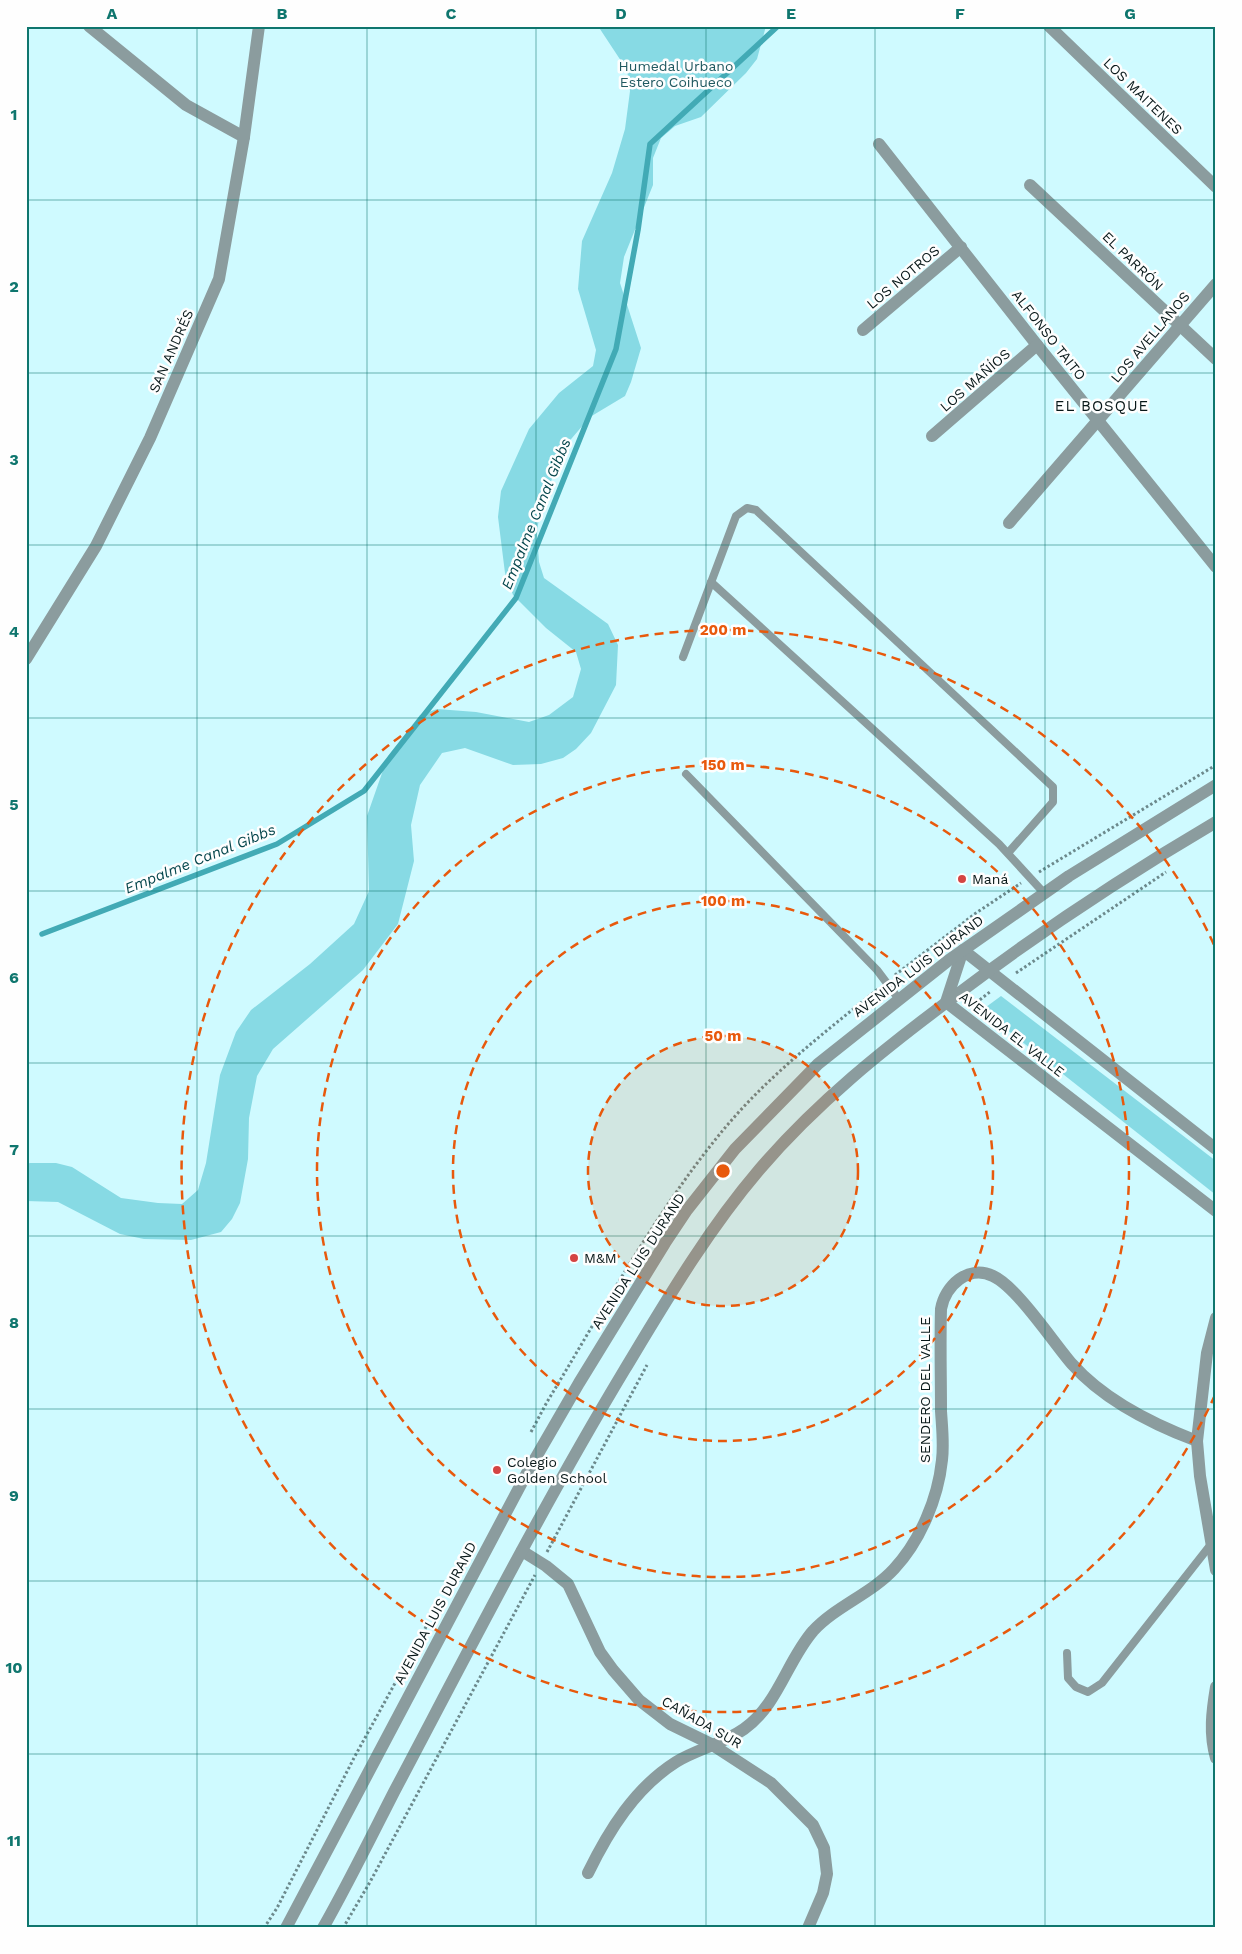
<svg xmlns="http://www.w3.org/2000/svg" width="1242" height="1954" font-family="'Work Sans',sans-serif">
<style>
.green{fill:#87dae4}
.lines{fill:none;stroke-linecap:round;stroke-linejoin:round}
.stream{stroke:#42aab5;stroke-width:5.5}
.path{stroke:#6c898c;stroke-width:3;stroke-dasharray:2.5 2.5;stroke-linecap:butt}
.service{stroke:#8b9c9e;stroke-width:8}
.minor{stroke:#8b9c9e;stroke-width:12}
.tertiary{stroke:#8b9c9e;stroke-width:12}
.grid{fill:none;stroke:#0f766e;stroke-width:1;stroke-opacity:0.55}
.ring{fill:none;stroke:#e8590c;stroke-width:2.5;stroke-dasharray:9 6}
.poi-dot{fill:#d44443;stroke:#fefefe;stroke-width:2}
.labels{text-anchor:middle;stroke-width:5;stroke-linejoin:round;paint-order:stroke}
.park-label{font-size:14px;fill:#205960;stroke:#fefefe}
.street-label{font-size:14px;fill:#081819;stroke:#fefefe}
.poi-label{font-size:14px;fill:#081819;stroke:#fefefe;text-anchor:start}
.neighbourhood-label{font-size:15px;letter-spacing:1px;fill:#081819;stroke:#fefefe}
.water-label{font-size:15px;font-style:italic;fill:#05464c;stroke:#fefefe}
.centre{fill:#e8590c;stroke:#fefefe;stroke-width:2.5}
.ring-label{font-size:15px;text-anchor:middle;font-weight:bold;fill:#e8590c;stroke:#fefefe;stroke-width:5;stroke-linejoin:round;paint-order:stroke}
.neatline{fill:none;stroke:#0f766e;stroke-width:2}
.grid-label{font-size:16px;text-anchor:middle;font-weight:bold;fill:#0f766e}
</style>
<rect width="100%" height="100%" fill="#cffaff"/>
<g class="green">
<polygon points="598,26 766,26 757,59 746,73 701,117 675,126 661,138 653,158 653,185 624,257 620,283 641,348 631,382 625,396 590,417 566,445 540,508 537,534 539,562 544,578 608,624 618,645 616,685 591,733 576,749 563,758 541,764 513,765 465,748 442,753 420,785 411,825 414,861 398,924 363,970 273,1049 257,1076 249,1118 248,1159 240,1203 232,1219 221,1232 191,1240 144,1239 120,1234 58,1202 26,1201 26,1164 30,1163 56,1163 72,1167 121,1198 158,1203 182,1204 198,1190 206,1163 220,1075 236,1032 251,1010 310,964 354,924 369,891 367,816 388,756 420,715 437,709 476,712 529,722 549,715 573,697 581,669 576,652 546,628 513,595 505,573 498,517 501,491 529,429 559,393 593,366 596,350 578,289 582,241 612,173 625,129 630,91 627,70"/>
<polygon points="1001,996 1216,1161 1216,1195 982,1010"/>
</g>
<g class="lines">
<polyline class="stream" points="42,934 277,844 364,791 516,598 616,349 638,230 650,144 778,26"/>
<g class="path">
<polyline points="1039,872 1216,765"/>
<polyline points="1016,973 1166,872"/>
<polyline points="895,975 976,913 1021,883"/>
<polyline points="972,1006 991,991"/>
<path d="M531,1432l16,-30c56,-92 108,-190 177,-273 45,-54 100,-96 154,-140"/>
<polyline points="547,1552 647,1365"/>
<polyline points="264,1928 277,1908 355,1756 427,1625"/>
<polyline points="343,1928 370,1882 535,1575"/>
</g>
<g class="service">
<polyline points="711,582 999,844 1044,893"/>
<polyline points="683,657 736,516 747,508 756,510 1053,787 1053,802 1008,853"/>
<polyline points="686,774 877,970 898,998"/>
<polyline points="1067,1653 1068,1678 1076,1687 1088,1692 1102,1683 1212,1543"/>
</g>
<g class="minor">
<polyline points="89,26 186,105 244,137"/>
<polyline points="1049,26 1216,187"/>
<polyline points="879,144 1037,345 1216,567"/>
<polyline points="1030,185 1216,359"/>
<polyline points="863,330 961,247"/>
<polyline points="932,436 1037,345"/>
<polyline points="1009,523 1216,284"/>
<polyline points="26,659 96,546 150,438 219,279 244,137 259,26"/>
<polyline points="1216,1149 963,950 946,1002 1216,1211"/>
<polyline points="522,1551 546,1566 568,1584 600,1652 613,1670 639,1700 670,1724 711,1744 771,1783 813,1825 824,1848 827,1874 823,1893 808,1928"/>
<path d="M588,1873c21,-43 47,-85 88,-111 21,-13 47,-18 68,-33 34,-24 43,-68 69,-98 23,-25 58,-37 81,-62 26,-28 44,-70 48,-109 2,-16 0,-33 -1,-49 0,-34 -1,-68 0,-102 4,-23 27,-45 52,-33 24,11 60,66 79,88 32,36 80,60 125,77"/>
</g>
<g class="tertiary">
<polyline points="1216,1318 1207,1353 1197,1441 1200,1476 1216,1570"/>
<path d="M1216,1687c-4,24 -7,47 0,71"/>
<polyline points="286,1928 528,1471 579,1383 665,1243 687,1210 735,1149 818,1064 949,960 1069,876 1216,785"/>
<path d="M323,1928c25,-44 48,-91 71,-136 75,-142 148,-285 231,-423 41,-68 82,-138 134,-199 57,-67 126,-122 196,-174 83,-63 171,-121 261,-174"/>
</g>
</g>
<path class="grid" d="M197,26v1902M367,26v1902M536,26v1902M706,26v1902M875,26v1902M1045,26v1902M26,200h1190M26,373h1190M26,545h1190M26,718h1190M26,891h1190M26,1063h1190M26,1236h1190M26,1409h1190M26,1581h1190M26,1754h1190"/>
<circle cx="723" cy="1171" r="135" fill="#e8590c" fill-opacity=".12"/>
<g class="ring">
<circle cx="723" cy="1171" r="135"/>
<circle cx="723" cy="1171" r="270"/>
<circle cx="723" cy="1171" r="406"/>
<path d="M1215 1395A541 541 0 1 1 1215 947"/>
</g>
<g class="poi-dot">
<circle cx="962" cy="879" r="5"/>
<circle cx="574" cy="1258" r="5"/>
<circle cx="497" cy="1470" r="5"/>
</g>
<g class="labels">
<g class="park-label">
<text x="676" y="71">Humedal Urbano<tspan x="676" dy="16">Estero Coihueco</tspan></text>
</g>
<g class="street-label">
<text transform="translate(1143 96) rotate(44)" y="5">LOS MAITENES</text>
<text transform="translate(1133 261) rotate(44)" y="5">EL PARRÓN</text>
<text transform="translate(903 277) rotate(-40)" y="5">LOS NOTROS</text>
<text transform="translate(1049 335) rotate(52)" y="5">ALFONSO TAITO</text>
<text transform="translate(1150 337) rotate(-50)" y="5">LOS AVELLANOS</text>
<text transform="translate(171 351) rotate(-66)" y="5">SAN ANDRÉS</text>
<text transform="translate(975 380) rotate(-41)" y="5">LOS MAÑÍOS</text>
<text transform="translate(918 966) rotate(-37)" y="5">AVENIDA LUIS DURAND</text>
<text transform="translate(1012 1034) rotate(38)" y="5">AVENIDA EL VALLE</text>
<text transform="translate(638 1261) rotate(-57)" y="5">AVENIDA LUIS DURAND</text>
<text transform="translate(925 1390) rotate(-90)" y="5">SENDERO DEL VALLE</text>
<text transform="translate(435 1613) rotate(-62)" y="5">AVENIDA LUIS DURAND</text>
<text transform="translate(702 1722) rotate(30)" y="5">CAÑADA SUR</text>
</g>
<g class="poi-label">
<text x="972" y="884">Maná</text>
<text x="584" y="1263">M&amp;M</text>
<text x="507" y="1467">Colegio<tspan x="507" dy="16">Golden School</tspan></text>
</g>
<g class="neighbourhood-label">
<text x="1102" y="411">EL BOSQUE</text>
</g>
<g class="water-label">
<text transform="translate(536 514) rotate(-68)" y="5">Empalme Canal Gibbs</text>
<text transform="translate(200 859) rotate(-22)" y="5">Empalme Canal Gibbs</text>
</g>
</g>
<circle cx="723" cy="1171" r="8" class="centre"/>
<g class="ring-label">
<text x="723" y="635">200 m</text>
<text x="723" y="770">150 m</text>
<text x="723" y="906">100 m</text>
<text x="723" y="1041">50 m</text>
</g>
<rect width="1242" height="1954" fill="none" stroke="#fefefe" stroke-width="55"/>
<rect x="28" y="28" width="1186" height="1898" class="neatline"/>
<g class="grid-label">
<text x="112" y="19">A</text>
<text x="282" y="19">B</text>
<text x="451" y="19">C</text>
<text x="621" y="19">D</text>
<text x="791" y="19">E</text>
<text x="960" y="19">F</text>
<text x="1130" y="19">G</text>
<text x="14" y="120">1</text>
<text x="14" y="292">2</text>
<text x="14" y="465">3</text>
<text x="14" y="637">4</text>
<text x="14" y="810">5</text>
<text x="14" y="983">6</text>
<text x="14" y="1155">7</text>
<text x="14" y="1328">8</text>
<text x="14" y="1501">9</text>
<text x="14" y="1673">10</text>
<text x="14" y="1846">11</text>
</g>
</svg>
